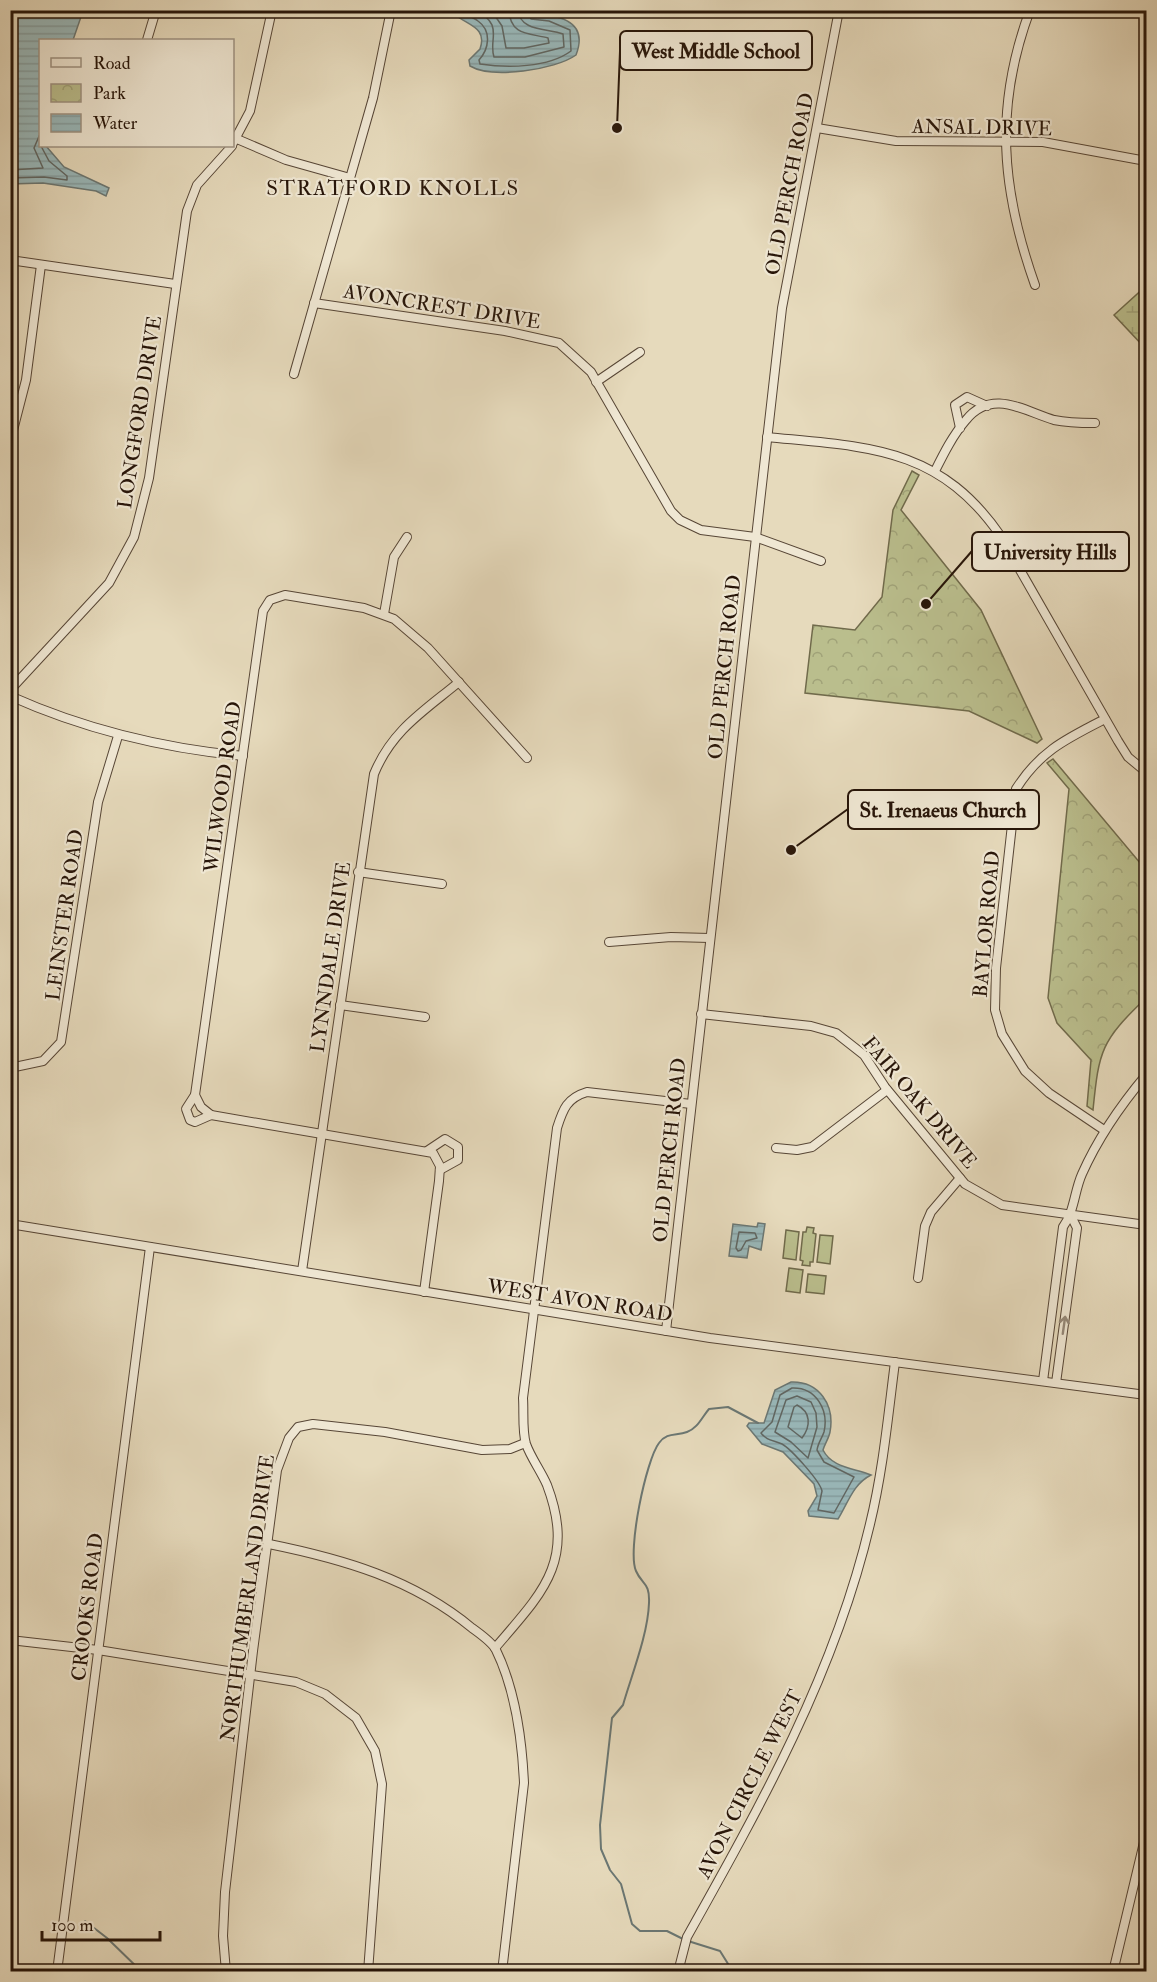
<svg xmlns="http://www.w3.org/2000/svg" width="1157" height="1982" font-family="'IM FELL Double Pica',serif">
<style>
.wetland{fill:url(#wetland-marsh);stroke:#706a4b;stroke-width:1.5}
.park{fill:url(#park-crowns);stroke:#706a4b;stroke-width:1.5}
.pitch{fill:#babe8d;stroke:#706a4b;stroke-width:1.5}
.water{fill:url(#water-rules);stroke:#6b7773;stroke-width:1.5}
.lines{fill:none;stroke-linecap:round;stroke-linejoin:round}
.shore{stroke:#606662;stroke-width:1.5}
.stream{stroke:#6b7773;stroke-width:2}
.minor-casing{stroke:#574636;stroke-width:10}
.minor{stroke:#efe7d3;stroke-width:8}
.oneway{stroke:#958878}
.labels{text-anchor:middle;stroke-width:4.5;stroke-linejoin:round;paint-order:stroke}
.street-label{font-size:20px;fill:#271509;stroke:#efe7d3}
.neighbourhood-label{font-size:21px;letter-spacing:1.5px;fill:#271509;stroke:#efe7d3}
.leader{fill:none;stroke:#271509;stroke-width:2}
.callout-dot{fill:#271509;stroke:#efe7d3;stroke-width:2}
.callout{fill:#efe7d3;stroke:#271509;stroke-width:2}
.callout-label{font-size:21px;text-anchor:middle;font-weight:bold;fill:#271509}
</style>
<defs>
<pattern id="wetland-marsh" width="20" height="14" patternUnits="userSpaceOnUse" patternTransform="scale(1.5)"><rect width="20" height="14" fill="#babe8d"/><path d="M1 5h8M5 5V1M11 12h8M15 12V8" fill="none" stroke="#a0a278"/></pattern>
<pattern id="park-crowns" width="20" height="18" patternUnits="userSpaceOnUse" patternTransform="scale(1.5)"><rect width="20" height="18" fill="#babe8d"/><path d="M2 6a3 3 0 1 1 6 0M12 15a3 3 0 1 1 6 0" fill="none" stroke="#a0a278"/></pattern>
<pattern id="water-rules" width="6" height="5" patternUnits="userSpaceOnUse" patternTransform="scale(1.5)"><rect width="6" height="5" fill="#99b8ba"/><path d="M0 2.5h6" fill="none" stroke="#849d9f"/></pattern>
</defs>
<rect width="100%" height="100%" fill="#e6dabc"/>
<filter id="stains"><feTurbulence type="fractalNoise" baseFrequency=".00333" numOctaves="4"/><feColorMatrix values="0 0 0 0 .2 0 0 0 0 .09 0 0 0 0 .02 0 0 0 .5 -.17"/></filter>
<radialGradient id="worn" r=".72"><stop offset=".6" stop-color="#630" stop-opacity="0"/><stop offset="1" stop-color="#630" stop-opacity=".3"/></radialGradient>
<polygon class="wetland" points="1146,286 1146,349 1114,315"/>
<g class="park">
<polygon points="912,471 919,475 901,510 981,610 1042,739 1037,743 969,711 805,693 813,625 855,630 882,597 893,510"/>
<path d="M1053,759l93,111v128c-45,43 -47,52 -53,112l-6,-4 4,-46 -34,-37 -9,-25 21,-209 -22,-26z"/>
</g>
<g class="pitch">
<polygon points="807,1227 814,1228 813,1233 816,1234 813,1262 810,1262 810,1266 802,1265 803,1261 800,1260 803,1232 806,1232"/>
<polygon points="786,1230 799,1232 796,1260 783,1258"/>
<polygon points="820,1235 833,1236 830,1264 817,1262"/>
<polygon points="789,1268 803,1270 800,1293 786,1291"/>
<polygon points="808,1274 826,1276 824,1294 806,1292"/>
</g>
<g class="water">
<polygon points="10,11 83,11 73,40 40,40 40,146 46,146 64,167 109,188 106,196 96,191 43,183 11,184"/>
<path d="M512,11c27,4 81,0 64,44 -21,15 -84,24 -106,11l-1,-6 11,-11c7,-20 -9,-23 -22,-32l-1,-6z"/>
<polygon points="758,1223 765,1224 761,1250 749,1246 747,1258 729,1256 733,1224 757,1227"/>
<path d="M791,1382c28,-1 44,23 39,50 -1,6 -5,11 -7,18 9,18 31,18 48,25 -18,9 -23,28 -33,44l-29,-3 -1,-5 9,-15 -3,-12 -31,-32 -21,-8 -15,-18 2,-3h15l11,-33z"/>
</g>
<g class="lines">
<g class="shore">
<path d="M462,10c4,6 11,7 16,11 14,10 11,28 1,39l1,4c27,4 68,4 91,-13l-1,-21 -21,-9 -18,-2 -5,-9"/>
<path d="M475,10c30,15 13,29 19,47h31l39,-10 -1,-13c-15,-6 -43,-2 -45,-24"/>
<path d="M491,10l11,16 4,22h18l25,-5 -1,-5c-18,-5 -38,-2 -39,-28"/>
<polyline points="10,170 43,168 34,148 40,134"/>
<polyline points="10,178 44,177 67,180 67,176 49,161 41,146"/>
<polygon points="739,1232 755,1233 757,1238 746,1241 741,1250 738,1251 736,1248"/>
<path d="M792,1388c24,-1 37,22 32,44 -2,6 -6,11 -7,18l7,12 30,15 -20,36 -16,-3 4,-19c-2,-10 -31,-42 -40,-47 -9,-4 -15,-3 -21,-11l11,-11 8,-27z"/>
<polygon points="797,1396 811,1402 816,1413 817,1427 808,1458 791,1442 775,1432 786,1400"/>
<path d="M797,1405c14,7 14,21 5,33l-14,-11 6,-20z"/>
</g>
<g class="stream">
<polyline points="85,1921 107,1938 142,1972"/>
<path d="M683,1939l-16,-8h-27l-8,-7 -11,-40 -11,-14 -9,-21 -1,-24 12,-107 11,-13c9,-31 25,-71 26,-102 1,-21 -7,-18 -13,-32 -9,-20 10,-111 23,-128 8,-11 17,-7 28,-11 11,-4 15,-15 22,-23l19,-2 30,16"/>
<polyline points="688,1941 720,1951 730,1967 743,1965 752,1972"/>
</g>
<g class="minor-casing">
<g id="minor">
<path d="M1030,10c-36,97 -29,179 5,275"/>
<polyline points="147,40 156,10"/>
<polyline points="817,128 896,141 1043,142 1146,161"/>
<polyline points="237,139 286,160 350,178"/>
<polyline points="232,145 250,111 272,10"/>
<polyline points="10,260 175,284"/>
<polyline points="314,303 505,331 559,343 591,372 671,511 680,520 701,530 755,537 821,561"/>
<polyline points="294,374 373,98 391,10"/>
<polyline points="596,382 640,352"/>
<polyline points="960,428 955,405 967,397 987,406"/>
<path d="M767,437c100,10 171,9 233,98l118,206 10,16 18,15"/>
<polyline points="10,442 26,380 41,265"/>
<path d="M935,471c9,-18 18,-36 31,-51 26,-32 58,-9 88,0 14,3 28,3 41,3"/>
<polyline points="384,614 394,557 407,537"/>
<polyline points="10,690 109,583 134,537 149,478 187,211 197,185 232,146"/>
<path d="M10,696c76,34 151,52 233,60"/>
<polyline points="358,872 442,884"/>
<polyline points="609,942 671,937 710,938"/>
<polyline points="340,1005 425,1017"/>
<polyline points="701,1014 811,1026 836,1033 864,1055 885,1087 965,1184 1002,1205 1146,1225"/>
<polyline points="10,1068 43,1061 61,1042 98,802 118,736"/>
<polyline points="195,1095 186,1109 190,1120 195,1122 211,1115"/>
<path d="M1104,1130l-55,-37 -24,-22 -23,-37 -7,-24 1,-42 20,-179c24,-38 50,-50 89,-70"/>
<polyline points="776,1148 797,1150 812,1147 887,1090"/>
<polyline points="427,1151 445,1139 458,1147 458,1160 440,1170"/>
<polyline points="10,1224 710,1338 1146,1395"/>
<path d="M302,1271l72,-497c18,-44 50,-63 85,-92"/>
<polyline points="918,1278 925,1226 931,1212 960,1178"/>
<polyline points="424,1292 439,1181 440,1166 433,1153 211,1115 201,1107 195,1095 263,611 270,600 285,595 364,608 394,619 428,648 527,758"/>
<polyline points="666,1331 782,308 839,10"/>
<path d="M1043,1381l20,-154c12,-17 11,-35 19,-53 16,-36 38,-68 64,-99"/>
<polyline points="1056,1383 1077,1228 1071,1216"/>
<path d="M269,1544c74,15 144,35 203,84 8,6 20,14 24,22 19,39 26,89 28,133l-22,189"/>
<polyline points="10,1640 98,1650 296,1682 325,1694 356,1718 375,1751 382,1784 368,1972"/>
<path d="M495,1648c47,-55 81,-86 52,-163 -6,-14 -16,-27 -21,-41 -4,-13 -2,-32 -3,-46l34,-270c6,-19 10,-30 30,-36l104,12"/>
<polyline points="57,1972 150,1247"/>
<polyline points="226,1972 223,1936 225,1892 253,1651 277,1470 289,1438 298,1427 313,1424 385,1432 482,1450 510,1449 525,1443"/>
<path d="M678,1972l9,-35c74,-132 148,-264 183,-413 13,-53 18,-108 25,-162"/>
<polyline points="1113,1972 1146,1834"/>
</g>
</g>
<use href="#minor" class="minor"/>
</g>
<defs><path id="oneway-shaft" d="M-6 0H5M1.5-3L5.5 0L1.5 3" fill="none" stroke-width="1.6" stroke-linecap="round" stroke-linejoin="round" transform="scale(1.5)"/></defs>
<use class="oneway" href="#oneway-shaft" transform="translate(1064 1325) rotate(-82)"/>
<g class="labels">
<g class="street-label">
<text transform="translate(982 127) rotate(1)" y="7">ANSAL DRIVE</text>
<text transform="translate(789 184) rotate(-79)" y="7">OLD PERCH ROAD</text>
<text transform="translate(442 306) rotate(9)" y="7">AVONCREST DRIVE</text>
<text transform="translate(139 412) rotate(-81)" y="7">LONGFORD DRIVE</text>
<text transform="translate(724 667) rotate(-84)" y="7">OLD PERCH ROAD</text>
<text transform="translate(222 787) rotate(-82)" y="7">WILWOOD ROAD</text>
<text transform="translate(64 915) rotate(-82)" y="7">LEINSTER ROAD</text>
<text transform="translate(986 924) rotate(-85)" y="7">BAYLOR ROAD</text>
<text transform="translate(330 957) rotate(-82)" y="7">LYNNDALE DRIVE</text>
<text transform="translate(920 1102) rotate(50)" y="7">FAIR OAK DRIVE</text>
<text transform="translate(669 1150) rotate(-84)" y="7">OLD PERCH ROAD</text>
<text transform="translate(580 1300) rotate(9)" y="7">WEST AVON ROAD</text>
<text transform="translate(247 1598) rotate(-82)" y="7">NORTHUMBERLAND DRIVE</text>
<text transform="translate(87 1607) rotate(-83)" y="7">CROOKS ROAD</text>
<text transform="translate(749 1784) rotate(-63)" y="7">AVON CIRCLE WEST</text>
</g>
<g class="neighbourhood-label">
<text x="393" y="195">STRATFORD KNOLLS</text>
</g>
</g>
<path class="leader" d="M617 128L620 51M926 604L972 551M791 850L848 809"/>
<g class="callout-dot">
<circle cx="617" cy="128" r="6"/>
<circle cx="926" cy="604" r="6"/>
<circle cx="791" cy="850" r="6"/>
</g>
<g class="callout">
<rect x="620" y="31" width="192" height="39" rx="6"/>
<rect x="972" y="532" width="157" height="39" rx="6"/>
<rect x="848" y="790" width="191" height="39" rx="6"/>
</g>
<g class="callout-label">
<text x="716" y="58">West Middle School</text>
<text x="1050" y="559">University Hills</text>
<text x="943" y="817">St. Irenaeus Church</text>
</g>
<rect width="1157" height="1982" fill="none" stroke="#e6dabc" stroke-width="36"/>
<rect x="12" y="12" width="1133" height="1958" fill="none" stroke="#271509" stroke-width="3"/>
<rect x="18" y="18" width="1121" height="1946" fill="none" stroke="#271509" stroke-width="1.5"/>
<rect x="39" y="39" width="195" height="108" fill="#efe7d3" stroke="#9f9382" stroke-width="1.5"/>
<rect x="51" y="58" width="30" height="9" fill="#efe7d3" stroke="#9f9382" stroke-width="1.5"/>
<text x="93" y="69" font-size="18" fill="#271509">Road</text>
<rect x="51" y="84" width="30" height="18" fill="url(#park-crowns)" stroke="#9f9382" stroke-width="1.5"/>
<text x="93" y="99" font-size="18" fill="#271509">Park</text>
<rect x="51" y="114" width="30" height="18" fill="url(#water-rules)" stroke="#9f9382" stroke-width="1.5"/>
<text x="93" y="129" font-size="18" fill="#271509">Water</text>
<path d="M42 1931v9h118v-9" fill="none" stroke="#271509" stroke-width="3"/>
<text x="51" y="1931" font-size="18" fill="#271509" stroke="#efe7d3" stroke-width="4.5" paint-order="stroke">100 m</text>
<rect width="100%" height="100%" filter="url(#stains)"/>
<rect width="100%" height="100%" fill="url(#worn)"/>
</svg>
